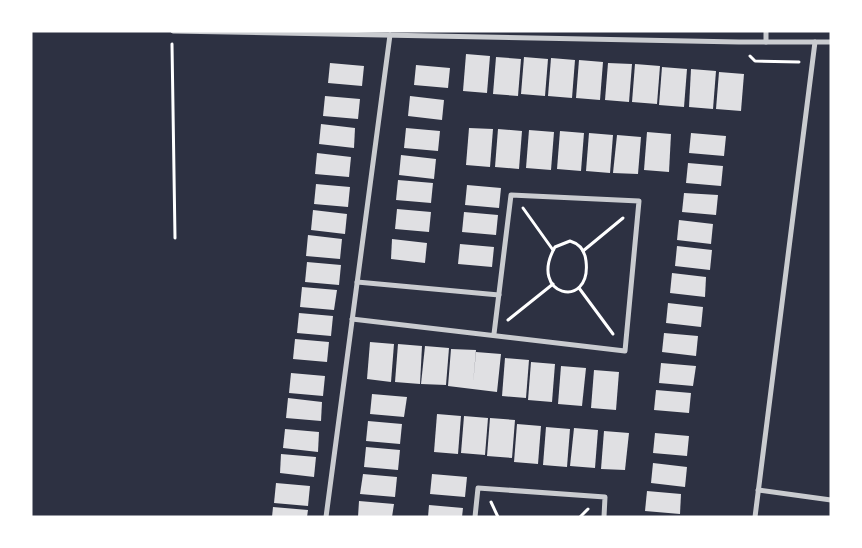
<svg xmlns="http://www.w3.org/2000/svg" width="862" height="548" font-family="Karla,sans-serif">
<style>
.building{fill:#e0e0e3}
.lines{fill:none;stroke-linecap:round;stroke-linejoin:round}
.path{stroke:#fff;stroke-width:3}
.minor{stroke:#caccd0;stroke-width:5}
</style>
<rect width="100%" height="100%" fill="#2d3142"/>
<g class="building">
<polygon points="466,54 490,56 487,93 463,91"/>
<polygon points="496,57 521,59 518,96 493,94"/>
<polygon points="524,57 548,59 545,96 521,94"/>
<polygon points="551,58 575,60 572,98 548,96"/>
<polygon points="579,60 603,62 600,100 576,98"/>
<polygon points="330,63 364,66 362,86 328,83"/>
<polygon points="608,63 632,64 629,102 605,100"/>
<polygon points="635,64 660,66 657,104 632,102"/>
<polygon points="416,65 450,68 448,88 414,85"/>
<polygon points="662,67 687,69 684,107 659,105"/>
<polygon points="691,69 716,71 713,109 689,107"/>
<polygon points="719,72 744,74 741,111 716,109"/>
<polygon points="325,96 360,99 358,119 323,116"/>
<polygon points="410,96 444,100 442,120 408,116"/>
<polygon points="321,124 355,128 354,148 319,144"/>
<polygon points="406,128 440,131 438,151 404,148"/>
<polygon points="469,128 493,129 490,167 466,165"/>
<polygon points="498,129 522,131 519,169 495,167"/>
<polygon points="529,130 554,132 551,170 526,168"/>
<polygon points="560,131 584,133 581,171 557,169"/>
<polygon points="647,132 671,134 669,172 644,170"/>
<polygon points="589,133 613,135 610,173 586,171"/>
<polygon points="691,133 726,136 724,156 689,153"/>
<polygon points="617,135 641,137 638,174 613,173"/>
<polygon points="317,153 351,157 349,177 315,174"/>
<polygon points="401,155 436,159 434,179 399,175"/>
<polygon points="688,163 723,166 721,186 686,183"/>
<polygon points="398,180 433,183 431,203 396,200"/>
<polygon points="316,184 350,187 348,207 314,204"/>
<polygon points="467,185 501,188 499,208 465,205"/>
<polygon points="684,193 718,195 716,215 682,212"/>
<polygon points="397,209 431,212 429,232 395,229"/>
<polygon points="313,210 347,214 345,234 311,230"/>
<polygon points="464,212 498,215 496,235 462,232"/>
<polygon points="679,220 713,224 711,244 677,240"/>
<polygon points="308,235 342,239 340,259 306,256"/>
<polygon points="392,239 427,243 425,263 391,259"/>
<polygon points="460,244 494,247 492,267 458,264"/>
<polygon points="677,246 712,250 710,270 675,266"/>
<polygon points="307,262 341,265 339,285 305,282"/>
<polygon points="672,273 706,277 705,297 670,293"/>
<polygon points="302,287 337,290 334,310 300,307"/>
<polygon points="668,303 703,307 701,327 666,323"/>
<polygon points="299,313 333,316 331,336 297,333"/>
<polygon points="664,333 698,336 696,356 662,352"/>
<polygon points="295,339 329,342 327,362 293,359"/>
<polygon points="370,342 394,344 391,382 367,379"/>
<polygon points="398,344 422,346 420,384 395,382"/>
<polygon points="425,346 449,348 446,385 421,384"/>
<polygon points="451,349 476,350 473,384 476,352 501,354 497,392 448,386"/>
<polygon points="505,358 529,360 526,398 502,396"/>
<polygon points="531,362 555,364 552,402 528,400"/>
<polygon points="661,363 696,366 693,386 659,383"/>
<polygon points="561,366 586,368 582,406 558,404"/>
<polygon points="594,370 619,372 616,410 591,408"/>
<polygon points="291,373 325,376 323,396 289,393"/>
<polygon points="656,390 691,393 689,413 654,410"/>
<polygon points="372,394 407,397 404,417 370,414"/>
<polygon points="288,398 322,402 321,421 286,418"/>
<polygon points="437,414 461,416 458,454 434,452"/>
<polygon points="464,416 488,418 485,455 461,453"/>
<polygon points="490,418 515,420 512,458 487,456"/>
<polygon points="368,421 402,424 400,444 366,441"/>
<polygon points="517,424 541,426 538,464 514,462"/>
<polygon points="546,427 570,429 567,467 543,465"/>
<polygon points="574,428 598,430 595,468 570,466"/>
<polygon points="285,429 319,432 318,452 283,448"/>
<polygon points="604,431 629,433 625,470 601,469"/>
<polygon points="655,433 689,436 687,456 653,453"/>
<polygon points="366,447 400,450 398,470 364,467"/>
<polygon points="281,454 316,457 314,477 280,473"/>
<polygon points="653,463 687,467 685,487 651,483"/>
<polygon points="363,474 397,477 395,497 360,494"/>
<polygon points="432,474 467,477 465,497 430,494"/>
<polygon points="276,483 310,486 308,506 274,503"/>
<polygon points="647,491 681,494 680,514 645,511"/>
<polygon points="359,501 394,504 392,517 358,517"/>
<polygon points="429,505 463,508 462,517 428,517"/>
<polygon points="273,507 308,510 307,517 272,517"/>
</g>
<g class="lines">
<g class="path">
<polyline points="172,44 175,238"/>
<polyline points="750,56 755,61 799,62"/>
<polyline points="523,208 553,250"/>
<path d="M570,241c10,3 15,10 16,20 6,50 -59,35 -31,-14z"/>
<polyline points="583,251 623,218"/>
<polyline points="579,288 613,334"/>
<polyline points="508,320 553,284"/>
<polyline points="491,502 498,517"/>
<polyline points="580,517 588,509"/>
</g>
<g class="minor">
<polyline points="173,31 739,42 831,42"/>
<polyline points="766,42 766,31"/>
<polyline points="357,282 499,295"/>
<polyline points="352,319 625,351 639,201 511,195 494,334"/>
<polyline points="758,490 831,500"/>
<polyline points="326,517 390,35"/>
<polyline points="475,517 478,488 605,497 604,517"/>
<polyline points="755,517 815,42"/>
</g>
</g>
<rect width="862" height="548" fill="none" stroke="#ffffff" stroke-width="65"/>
</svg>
